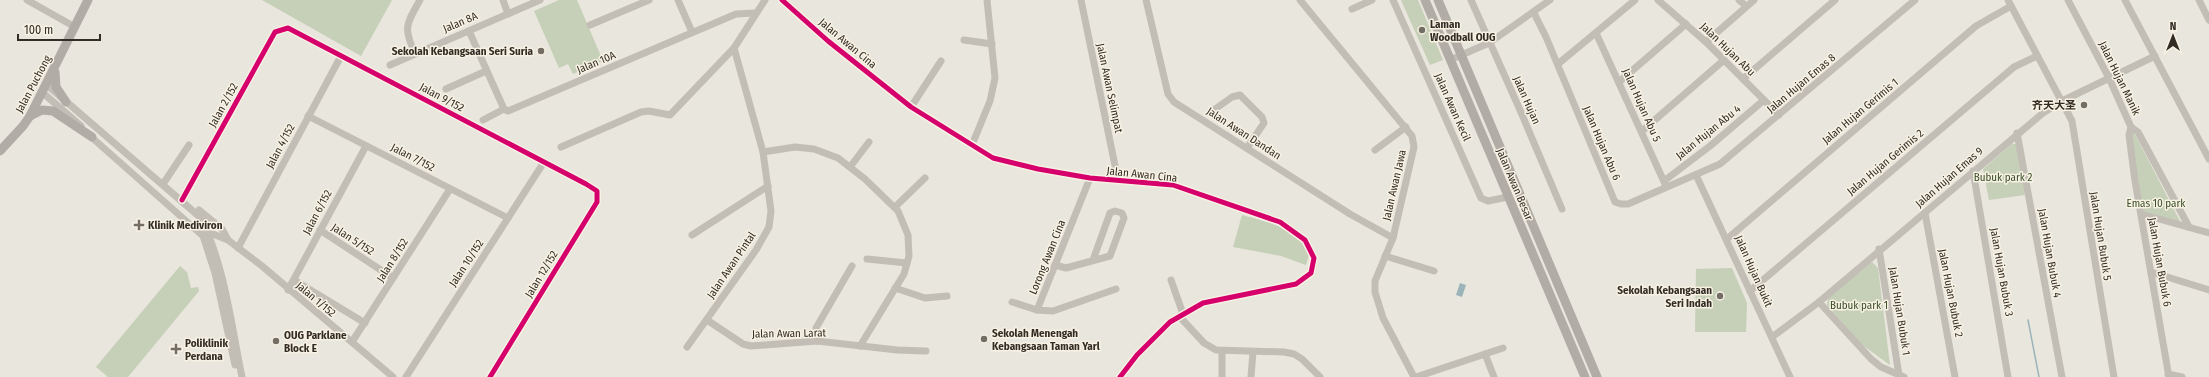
<svg xmlns="http://www.w3.org/2000/svg" width="2209" height="377" font-family="'Fira Sans Condensed','Noto Sans SC',sans-serif">
<style>
.green{fill:#c6cfb7}
.water{fill:#9ab4ba}
.lines{fill:none;stroke-linecap:round;stroke-linejoin:round}
.stream{stroke:#9ab4ba;stroke-width:1.5}
.minor{stroke:#c2beb6;stroke-width:7}
.major{stroke:#b1aca5;stroke-width:9}
.cycleway-casing{stroke:#f7f2e3;stroke-width:8}
.cycleway{stroke:#d6006c;stroke-width:5}
.poi-dot{fill:#726d65;stroke:#f7f2e3;stroke-width:1.5}
.labels{text-anchor:middle;stroke-width:3;stroke-linejoin:round;paint-order:stroke}
.street-label{font-size:11px;fill:#322c25;stroke:#f7f2e3}
.poi-label{font-size:11px;font-weight:bold;fill:#322c25;stroke:#f7f2e3;text-anchor:start}
.park-label{font-size:11px;fill:#3a4f2a;stroke:#f7f2e3}
</style>
<rect width="100%" height="100%" fill="#e9e6dd"/>
<g class="green">
<polygon points="262,0 392,0 361,56"/>
<polygon points="559,0 577,0 603,61 573,74 568,64 559,68 534,11"/>
<polygon points="1401,0 1418,0 1443,60 1430,65"/>
<polygon points="2127,119 2183,227 2144,213"/>
<polygon points="2012,144 2016,144 2025,195 1989,200 1983,169"/>
<path d="M1242,215c18,5 64,15 67,38 0,3 -2,8 -3,12l-25,-9 -48,-9z"/>
<polygon points="1872,262 1878,268 1890,365 1861,344 1827,305 1828,298"/>
<polygon points="180,266 187,272 191,288 198,287 199,291 128,377 108,377 96,367"/>
<polygon points="1732,268 1747,303 1746,332 1695,332 1696,269"/>
</g>
<polygon class="water" points="1460,283 1466,285 1462,297 1456,295"/>
<g class="lines">
<polyline class="stream" points="2028,320 2039,377"/>
<g class="minor">
<polyline points="27,0 75,27"/>
<polyline points="503,0 508,14"/>
<polyline points="678,0 692,32"/>
<polyline points="782,0 828,41 911,107 993,158 1038,169 1090,178 1173,185 1280,222 1305,240 1314,258 1311,273 1296,284 1203,303 1170,322 1137,355 1120,377"/>
<polyline points="1081,0 1118,180"/>
<polyline points="1146,0 1168,94 1174,102 1350,214 1393,238"/>
<polyline points="1300,0 1412,136 1414,147 1393,238 1375,281 1375,292 1383,318 1414,377"/>
<polyline points="1393,0 1481,198 1488,201 1508,197"/>
<polyline points="1471,0 1520,110 1562,209"/>
<polyline points="1658,0 1706,42 1779,115"/>
<polyline points="1739,0 1746,6"/>
<polyline points="2008,0 2072,121 2114,377"/>
<polyline points="2068,0 2109,78 2131,127 2138,132 2189,227"/>
<polyline points="2125,0 2209,159"/>
<polyline points="2199,0 2209,20"/>
<polyline points="1352,9 1372,0"/>
<polyline points="1534,13 1546,37 1615,202 1621,204 1628,204 1720,164 1915,0"/>
<polyline points="590,25 649,0"/>
<polyline points="469,31 504,109 508,111 736,14 755,13"/>
<polyline points="1596,33 1666,186"/>
<polyline points="964,40 992,44"/>
<polyline points="1706,42 1754,0"/>
<path d="M415,54c-12,-27 -9,-29 5,-54"/>
<polyline points="1450,60 1489,43 1550,0"/>
<polyline points="1558,64 1635,0"/>
<polyline points="390,65 540,0"/>
<polyline points="1743,79 1835,0"/>
<polyline points="1619,82 1686,24"/>
<path d="M47,85l154,133c24,49 30,106 41,159"/>
<polyline points="446,89 486,71"/>
<polyline points="43,93 81,126"/>
<polyline points="911,107 941,61"/>
<polyline points="1211,112 1232,97 1240,95 1262,117 1264,123 1247,148"/>
<polyline points="308,116 508,218"/>
<polyline points="483,120 504,109"/>
<polyline points="2131,127 2129,135 2135,181 2169,377"/>
<polyline points="1642,131 1724,60"/>
<polyline points="2017,133 2062,377"/>
<polyline points="89,135 203,236 215,273 235,365"/>
<polyline points="972,145 990,101 995,78 987,0"/>
<polyline points="561,147 641,112 649,111 670,115 734,48 765,0"/>
<polyline points="1375,150 1406,127"/>
<polyline points="763,152 795,147 814,149 838,158 865,179 898,211 908,235 909,256 904,274 860,346"/>
<polyline points="850,167 869,142"/>
<polyline points="1973,171 2008,377"/>
<polyline points="1696,175 1790,377"/>
<polyline points="1090,178 1037,310 1053,311 1116,289"/>
<polyline points="1664,181 1710,146 1764,100"/>
<polyline points="163,184 189,145"/>
<polyline points="182,200 275,32 288,28 586,184 597,191 597,202 490,377"/>
<polyline points="895,207 925,178"/>
<polyline points="199,210 222,229 228,240 262,266 393,377"/>
<polyline points="1925,213 1955,377"/>
<polyline points="2141,214 2209,233"/>
<polyline points="320,230 393,278"/>
<polyline points="205,235 213,234 228,240"/>
<polyline points="692,235 768,186"/>
<polyline points="1727,239 1976,26 2011,6"/>
<polyline points="238,248 341,56"/>
<polyline points="1879,249 1899,375"/>
<polyline points="1385,256 1434,271"/>
<polyline points="867,259 907,263"/>
<polyline points="1055,265 1066,268 1110,256 1124,218 1122,213 1115,211 1110,213 1093,260"/>
<polyline points="2151,272 2209,290"/>
<polyline points="294,280 365,323"/>
<polyline points="1171,280 1183,314"/>
<polyline points="895,288 925,298 947,296"/>
<polyline points="288,290 366,146"/>
<polyline points="1750,291 2014,67 2037,56"/>
<polyline points="1012,302 1037,310"/>
<polyline points="1819,302 1871,359 1881,367 1904,377"/>
<polyline points="1179,316 1204,343 1216,350 1284,352 1294,354 1302,359 1320,377"/>
<polyline points="707,320 743,344 751,346 817,341 897,350 926,351"/>
<polyline points="1772,337 1819,302 2043,113 2062,101 2155,56"/>
<polyline points="817,341 816,328 852,266"/>
<polyline points="352,342 450,189"/>
<polyline points="687,347 756,250 769,227 771,211 763,152 734,48"/>
<polyline points="1485,354 1494,377"/>
<polyline points="2168,374 2182,377"/>
<polyline points="406,377 544,162"/>
<polyline points="1222,377 1222,351"/>
<polyline points="1251,377 1253,352"/>
<polyline points="1416,377 1503,348"/>
</g>
<g class="major">
<polyline points="1425,0 1585,377"/>
<polyline points="1438,0 1597,377"/>
<polyline points="55,72 56,87 66,102"/>
<polyline points="30,116 42,110 53,111 92,137"/>
<polyline points="0,151 23,126 30,116 88,0"/>
</g>
<g class="cycleway-casing">
<g id="cycleway">
<polyline points="782,0 828,41 911,107 993,158 1038,169 1090,178 1173,185 1280,222 1305,240 1314,258 1311,273 1296,284 1203,303 1170,322 1137,355 1120,377"/>
<polyline points="182,200 275,32 288,28 586,184 597,191 597,202 490,377"/>
</g>
</g>
<use href="#cycleway" class="cycleway"/>
</g>
<g class="poi-dot">
<circle cx="1422" cy="30" r="4"/>
<circle cx="541" cy="51" r="4"/>
<circle cx="2084" cy="105" r="4"/>
<path d="M137 219h4v4h4v4h-4v4h-4v-4h-4v-4h4z"/>
<circle cx="1720" cy="296" r="4"/>
<circle cx="984" cy="339" r="4"/>
<circle cx="276" cy="341" r="4"/>
<path d="M174 343h4v4h4v4h-4v4h-4v-4h-4v-4h4z"/>
</g>
<g class="labels">
<g class="street-label">
<text transform="translate(460 22) rotate(-23)" y="4">Jalan 8A</text>
<text transform="translate(848 43) rotate(40)" y="4">Jalan Awan Cina</text>
<text transform="translate(1728 49) rotate(44)" y="4">Jalan Hujan Abu</text>
<text transform="translate(596 62) rotate(-23)" y="4">Jalan 10A</text>
<text transform="translate(2120 78) rotate(64)" y="4">Jalan Hujan Manik</text>
<text transform="translate(1801 83) rotate(-40)" y="4">Jalan Hujan Emas 8</text>
<text transform="translate(33 84) rotate(-62)" y="4">Jalan Puchong</text>
<text transform="translate(1110 88) rotate(78)" y="4">Jalan Awan Selimpat</text>
<text transform="translate(442 97) rotate(28)" y="4">Jalan 9/152</text>
<text transform="translate(1527 100) rotate(66)" y="4">Jalan Hujan</text>
<text transform="translate(223 105) rotate(-61)" y="4">Jalan 2/152</text>
<text transform="translate(1642 105) rotate(66)" y="4">Jalan Hujan Abu 5</text>
<text transform="translate(1453 107) rotate(66)" y="4">Jalan Awan Kecil</text>
<text transform="translate(1860 111) rotate(-40)" y="4">Jalan Hujan Gerimis 1</text>
<text transform="translate(1708 132) rotate(-39)" y="4">Jalan Hujan Abu 4</text>
<text transform="translate(1244 133) rotate(33)" y="4">Jalan Awan Dandan</text>
<text transform="translate(1602 143) rotate(67)" y="4">Jalan Hujan Abu 6</text>
<text transform="translate(280 146) rotate(-62)" y="4">Jalan 4/152</text>
<text transform="translate(413 157) rotate(27)" y="4">Jalan 7/152</text>
<text transform="translate(1885 162) rotate(-40)" y="4">Jalan Hujan Gerimis 2</text>
<text transform="translate(1142 174) rotate(6)" y="4">Jalan Awan Cina</text>
<text transform="translate(1949 177) rotate(-41)" y="4">Jalan Hujan Emas 9</text>
<text transform="translate(1515 184) rotate(67)" y="4">Jalan Awan Besar</text>
<text transform="translate(1394 185) rotate(-77)" y="4">Jalan Awan Jawa</text>
<text transform="translate(317 212) rotate(-62)" y="4">Jalan 6/152</text>
<text transform="translate(2101 236) rotate(81)" y="4">Jalan Hujan Bubuk 5</text>
<text transform="translate(353 239) rotate(33)" y="4">Jalan 5/152</text>
<text transform="translate(2050 253) rotate(80)" y="4">Jalan Hujan Bubuk 4</text>
<text transform="translate(1047 257) rotate(-68)" y="4">Lorong Awan Cina</text>
<text transform="translate(392 260) rotate(-58)" y="4">Jalan 8/152</text>
<text transform="translate(2160 262) rotate(80)" y="4">Jalan Hujan Bubuk 6</text>
<text transform="translate(466 263) rotate(-57)" y="4">Jalan 10/152</text>
<text transform="translate(731 265) rotate(-56)" y="4">Jalan Awan Pintal</text>
<text transform="translate(1754 271) rotate(66)" y="4">Jalan Hujan Bukit</text>
<text transform="translate(2002 272) rotate(80)" y="4">Jalan Hujan Bubuk 3</text>
<text transform="translate(541 274) rotate(-59)" y="4">Jalan 12/152</text>
<text transform="translate(1951 293) rotate(79)" y="4">Jalan Hujan Bubuk 2</text>
<text transform="translate(316 299) rotate(40)" y="4">Jalan 1/152</text>
<text transform="translate(1900 311) rotate(81)" y="4">Jalan Hujan Bubuk 1</text>
<text transform="translate(789 333) rotate(-1)" y="4">Jalan Awan Larat</text>
</g>
<g class="poi-label">
<text x="1430" y="28">Laman<tspan x="1430" dy="13">Woodball OUG</tspan></text>
<text x="533" y="55" text-anchor="end">Sekolah Kebangsaan Seri Suria</text>
<text x="2076" y="109" text-anchor="end">齐天大圣</text>
<text x="148" y="229">Klinik Mediviron</text>
<text x="1712" y="294" text-anchor="end">Sekolah Kebangsaan<tspan x="1712" dy="13">Seri Indah</tspan></text>
<text x="992" y="337">Sekolah Menengah<tspan x="992" dy="13">Kebangsaan Taman Yarl</tspan></text>
<text x="284" y="339">OUG Parklane<tspan x="284" dy="13">Block E</tspan></text>
<text x="185" y="347">Poliklinik<tspan x="185" dy="13">Perdana</tspan></text>
</g>
<g class="park-label">
<text x="2003" y="181">Bubuk park 2</text>
<text x="2156" y="207">Emas 10 park</text>
<text x="1859" y="309">Bubuk park 1</text>
</g>
</g>
<g transform="translate(2173 36)" stroke="#f7f2e3" stroke-width="3" paint-order="stroke">
<path d="M0-3L7 15L0 10L-7 15Z" fill="#322c25"/>
<text y="-6" font-size="11" font-weight="bold" text-anchor="middle" fill="#322c25">N</text>
</g>
<path d="M18 34v6h82v-6" fill="none" stroke="#322c25" stroke-width="2"/>
<text x="24" y="34" font-size="12" fill="#322c25" stroke="#f7f2e3" stroke-width="3" paint-order="stroke">100 m</text>
</svg>
